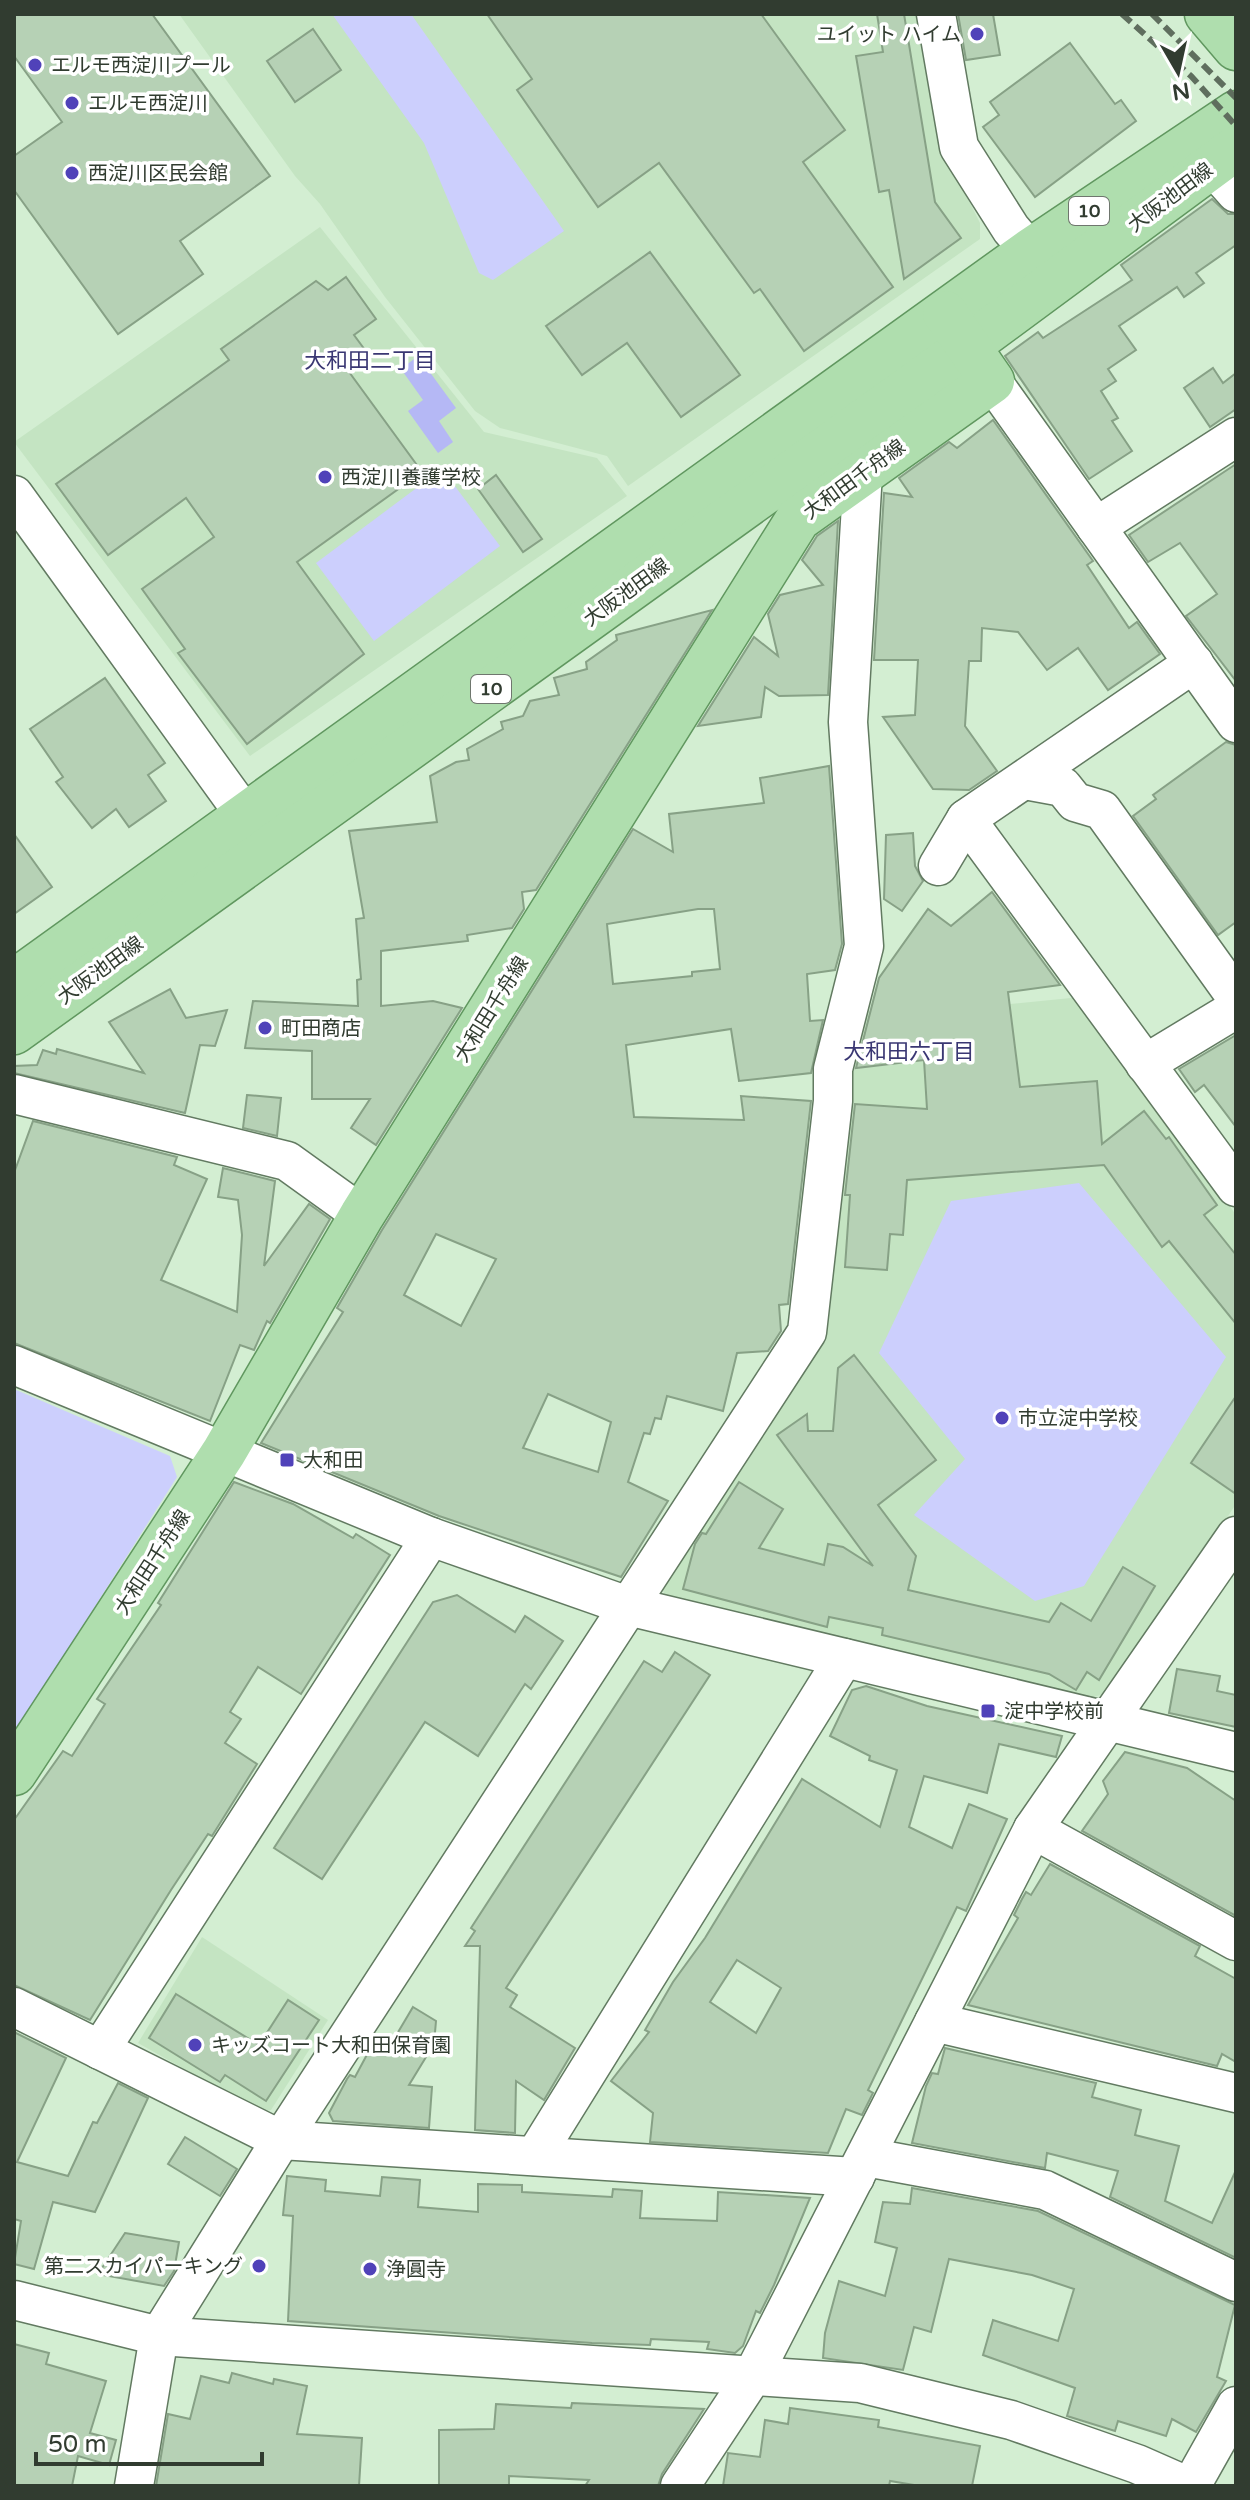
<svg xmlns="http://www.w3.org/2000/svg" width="1250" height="2500" font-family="'Varela Round','Noto Sans JP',sans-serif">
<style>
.built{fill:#c4e4c2}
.green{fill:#cccffd}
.water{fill:#b5b8f5}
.building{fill:#b6d1b5;stroke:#87a186;stroke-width:2;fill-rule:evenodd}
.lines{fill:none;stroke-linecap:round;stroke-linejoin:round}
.minor-casing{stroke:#627a61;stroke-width:41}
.major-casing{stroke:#60975f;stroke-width:47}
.minor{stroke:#fff;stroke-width:38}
.major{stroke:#afdeae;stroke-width:44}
.rail{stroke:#5f6e5e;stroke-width:6;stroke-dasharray:12 6;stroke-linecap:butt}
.poi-dot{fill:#5042b9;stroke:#fff;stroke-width:3}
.labels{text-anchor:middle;stroke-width:7;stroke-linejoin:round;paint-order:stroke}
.shield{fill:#fff;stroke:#6f766e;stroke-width:2}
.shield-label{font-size:18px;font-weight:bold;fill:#313c30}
.poi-label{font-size:20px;fill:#313c30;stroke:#fff;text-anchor:start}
.street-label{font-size:20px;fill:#313c30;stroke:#fff}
.neighbourhood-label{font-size:22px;fill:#3a3773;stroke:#fff}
</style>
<rect width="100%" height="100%" fill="#d3eed2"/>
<g class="built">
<polygon points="179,14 920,14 941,145 980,223 980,239 628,486 607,456 500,428 475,411 385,297 320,204 295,176"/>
<polygon points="320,227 484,432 597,458 627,496 250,756 14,442"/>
<polygon points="1081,997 1236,1215 1236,1504 1111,1692 1090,1698 668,1602 661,1586 823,1332 851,1013 915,1007 929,1012"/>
<polygon points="202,1937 328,2020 271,2110 261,2112 138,2043"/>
</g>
<g class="green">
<polygon points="332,14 411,14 564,231 493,280 479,273 424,143"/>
<polygon points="442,469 500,546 374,641 316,563"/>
<polygon points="1079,1183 1226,1357 1084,1586 1035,1601 914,1515 965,1459 879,1353 951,1201"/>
<polygon points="14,1389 170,1456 177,1477 14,1734"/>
</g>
<polygon class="water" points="418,356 456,408 439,421 453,442 438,453 408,411 423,400 401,369"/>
<g class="building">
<polygon points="14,14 152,14 270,176 180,241 203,274 118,334 14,190 14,156 62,122 14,56"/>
<polygon points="487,14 761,14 845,130 803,162 893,287 804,351 760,289 754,293 659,163 598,207 517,90 532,79"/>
<polygon points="877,14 904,14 935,202 961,238 904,279 889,190 879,192 856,56 883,52"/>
<polygon points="958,14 993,14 1000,55 966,60"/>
<polygon points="313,29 341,70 295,102 267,61"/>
<polygon points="1070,43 1115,104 1121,100 1136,121 1035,197 983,127 999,115 990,102"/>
<polygon points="1212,199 1228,214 1236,214 1236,245 1196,273 1204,283 1184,297 1177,287 1119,326 1136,350 1108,369 1116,381 1101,391 1118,418 1112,421 1132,451 1089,479 1005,356 1038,332 1043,338 1132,280 1121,265"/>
<polygon points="650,252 740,375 681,417 627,343 582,375 546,326"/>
<polygon points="346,277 376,319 354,335 365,350 344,365 422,472 297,562 364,654 247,744 178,653 185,649 142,589 214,537 186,498 108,555 56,484 229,360 221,349 316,281 328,290"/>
<polygon points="1213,368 1223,383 1236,373 1236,409 1210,427 1184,388"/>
<polygon points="993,420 1093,561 1087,565 1129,628 1137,622 1160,654 1108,690 1078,648 1047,670 1018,632 982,628 981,661 969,661 965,726 997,771 969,790 933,789 883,717 915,715 918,660 874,660 884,493 912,497 899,478 949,442 957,448"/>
<polygon points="1236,464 1236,681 1186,616 1217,594 1180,543 1148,562 1129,535"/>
<polygon points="496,475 542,539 523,552 478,489"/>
<polygon points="838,521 828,695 779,696 765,687 761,717 698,726 754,637 778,656 768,614 780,595 823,585 802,560 817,536"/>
<polygon points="712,610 536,890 522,892 524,909 512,928 467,935 468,941 381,951 381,1006 433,1001 462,1008 376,1145 351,1128 370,1099 312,1099 312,1051 245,1048 253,1001 358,1006 357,980 361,979 356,919 364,918 349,831 437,822 430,776 456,762 469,760 467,749 503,729 501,722 523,716 530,701 559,695 554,678 587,669 586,662 617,640 616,635"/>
<polygon points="105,678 165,763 148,775 166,801 129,827 116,809 92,828 56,782 63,777 30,729"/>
<polygon points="1226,742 1236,745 1236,922 1218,935 1133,816 1156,799 1153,795"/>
<path d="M829,766l13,178 -7,26 -28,4 3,47 13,-1 -12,53 -72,8 -8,-52 -105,16 8,72 110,3 -3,-24 70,5 -23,203 -9,1 2,26 -13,20 -31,2 -14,58 -56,-15 -6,23 -6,-1 -5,16 -6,-1 -16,49 40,19 -47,76 -182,-61 -178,-73 82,-131 -6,-4 45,-78 251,-401 40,23 -4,-38 95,-11 -4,-25zM698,909h16l6,60 -28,3v4l-79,8 -6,-60zM436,1234l60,25 -35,67 -57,-31zM548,1394l63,28 -13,50 -75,-24z"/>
<polygon points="913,833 915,866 923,881 902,911 884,899 886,835"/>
<polygon points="14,834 52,887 14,914"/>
<polygon points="992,892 1060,985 1008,992 1020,1087 1097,1081 1102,1144 1144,1111 1166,1139 1169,1137 1217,1205 1204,1215 1236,1255 1236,1324 1169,1241 1162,1247 1104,1165 907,1180 903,1235 890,1234 887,1270 845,1267 850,1195 845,1195 855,1104 927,1109 924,1060 856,1068 879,978 928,909 951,926"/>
<polygon points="170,989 186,1018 227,1010 215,1046 200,1045 185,1113 14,1073 14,1066 37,1065 43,1050 56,1054 57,1049 144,1073 109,1022"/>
<polygon points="1236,1035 1236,1127 1204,1085 1195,1092 1179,1069"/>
<polygon points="247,1095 281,1098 277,1136 243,1128"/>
<polygon points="33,1121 177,1157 174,1165 207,1179 161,1280 237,1312 242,1235 238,1200 218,1197 223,1168 275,1181 264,1266 309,1204 330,1219 270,1323 267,1321 254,1350 240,1345 210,1421 14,1343 14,1173"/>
<polygon points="854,1355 936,1460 878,1505 916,1556 908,1590 1049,1622 1061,1603 1091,1621 1123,1567 1155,1586 1099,1680 1087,1672 1076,1690 1049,1674 882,1635 883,1628 829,1617 827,1627 683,1589 695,1544 702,1533 706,1534 739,1482 783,1509 759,1548 824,1565 828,1544 843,1547 873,1566 777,1435 807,1414 808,1431 833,1431 838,1368"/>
<polygon points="1236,1396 1236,1494 1191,1463"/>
<polygon points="234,1482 293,1504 353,1538 356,1534 390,1555 301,1694 258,1667 230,1712 241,1719 225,1743 257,1764 212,1836 208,1834 171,1890 90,2020 14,1985 14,1820 63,1751 72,1756 105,1704 97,1699 161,1605 158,1603"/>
<polygon points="457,1595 515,1632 525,1616 563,1641 531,1689 525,1684 478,1756 425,1722 322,1879 274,1848 433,1602"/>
<polygon points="675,1652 710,1675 506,1988 517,1995 510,2007 575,2048 544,2100 516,2081 515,2133 475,2130 480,1946 465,1946 475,1931 471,1928 644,1661 662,1672"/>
<polygon points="1177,1669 1220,1676 1217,1691 1236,1695 1236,1727 1169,1713"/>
<path d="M866,1686l61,20 135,30 -6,21 -57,-13 -12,49 -63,-17 -15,51 43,21 17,-44 38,15 -41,92 -9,-4 -89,183 5,3 -11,22 -16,-6 -18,44 -178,-11 3,-29 -42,-32 38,-49 -4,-2 28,-48 32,-44 97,-159 78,48 17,-57 -28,-10 1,-4 -40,-20 22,-46zM737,1960l44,28 -25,45 -46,-31z"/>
<polygon points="1125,1752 1187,1768 1236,1801 1236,1916 1082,1831 1108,1794 1103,1781"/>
<polygon points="1050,1864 1200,1946 1195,1956 1236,1979 1236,2062 1222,2054 1217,2066 968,2005 1018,1918 1014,1915 1022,1899 1026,1892 1031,1895"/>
<polygon points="176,1994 259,2045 288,2000 319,2020 266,2101 225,2075 220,2082 149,2038"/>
<polygon points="413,2007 436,2021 434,2044 409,2085 432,2087 429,2128 333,2121 329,2113 347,2079 350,2075 355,2077 377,2036 391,2044"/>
<polygon points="14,2032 66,2058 17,2162 68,2176 93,2122 97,2123 118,2083 148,2098 95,2212 53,2202 34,2269 14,2264 21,2221 14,2219"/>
<polygon points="945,2048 1096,2083 1092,2097 1141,2110 1135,2135 1179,2146 1165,2201 1212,2223 1236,2170 1236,2258 1110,2197 1118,2171 1047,2153 1045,2168 912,2143 926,2086 932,2073 938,2074"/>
<polygon points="185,2137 237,2169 220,2196 168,2164"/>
<polygon points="287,2176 326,2180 325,2191 380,2196 382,2177 420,2180 418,2207 478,2212 478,2184 522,2185 522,2192 612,2197 613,2189 642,2191 640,2218 717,2221 718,2192 810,2198 774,2285 760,2313 756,2311 743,2346 735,2353 707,2349 709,2342 651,2339 650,2345 592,2343 288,2321 293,2216 283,2215"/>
<polygon points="912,2188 1038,2211 1235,2305 1217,2377 1226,2381 1196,2432 1172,2419 1166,2436 1118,2421 1115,2431 1067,2416 1075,2388 983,2355 993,2320 1058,2341 1074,2289 1032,2275 949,2259 931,2332 914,2327 903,2370 823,2358 825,2333 839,2281 885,2296 897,2248 875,2242 883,2202 910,2204"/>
<polygon points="125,2233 179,2242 174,2271 164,2286 98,2274"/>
<polygon points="14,2344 49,2353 46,2364 106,2381 90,2433 116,2440 109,2465 78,2456 72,2486 14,2486"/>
<polygon points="232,2373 273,2384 274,2379 307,2386 297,2434 362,2438 359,2486 156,2486 168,2414 190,2419 201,2376 229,2383"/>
<polygon points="572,2403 704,2409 662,2474 658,2486 585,2486 589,2480 509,2476 509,2486 439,2486 439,2430 494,2429 496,2404 571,2408"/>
<polygon points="790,2408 879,2420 878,2427 980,2446 972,2486 920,2486 890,2481 889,2486 723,2486 728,2453 760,2457 765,2420 788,2424"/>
</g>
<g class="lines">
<g class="minor-casing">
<g id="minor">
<polyline points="936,14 959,147 1011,229 1030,251"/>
<polyline points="1212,166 1236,193"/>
<polyline points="992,381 1236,723"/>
<polyline points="14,495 263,840"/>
<polyline points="1096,527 1236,437"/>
<polyline points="1025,780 1063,787 1075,802 1102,810 1236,997"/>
<polyline points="966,819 1236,1187"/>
<polyline points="938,866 966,819 1194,663"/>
<polyline points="1145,1064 1236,1009"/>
<polyline points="14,1094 287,1161 362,1215"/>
<polyline points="14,1365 431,1537 628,1606 1236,1752"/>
<polyline points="1033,1829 1236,1941"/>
<polyline points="14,2007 281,2140 855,2177"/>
<polyline points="934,2022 1236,2093"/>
<polyline points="100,2050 431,1537"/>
<polyline points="535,2156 844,1658"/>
<polyline points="866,2157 1045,2190 1236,2282"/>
<polyline points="14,2300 159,2336 860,2383 1011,2420 1137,2464 1187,2486"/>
<polyline points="134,2486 159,2336 281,2140 807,1332 833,1101 833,1069 864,946 848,722 863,472"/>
<polyline points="680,2486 752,2377 1033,1829 1236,1536"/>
<polyline points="1191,2486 1236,2406"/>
</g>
</g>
<g class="major-casing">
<g id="major">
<polyline points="1207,14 1236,48"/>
<polyline points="14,982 1030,251 1236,113"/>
<polyline points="14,1032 968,346 1236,148"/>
<polyline points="14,1773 224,1452 362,1215 798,519 992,381 945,313"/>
</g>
</g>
<use href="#minor" class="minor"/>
<use href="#major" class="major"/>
<g class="rail">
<polyline points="1122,14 1191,76 1236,126"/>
<polyline points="1152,14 1236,98"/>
</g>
</g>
<g class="poi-dot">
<circle cx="977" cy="34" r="8"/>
<circle cx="35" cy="65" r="8"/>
<circle cx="72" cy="103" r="8"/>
<circle cx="72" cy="173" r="8"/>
<circle cx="325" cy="477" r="8"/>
<circle cx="265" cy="1028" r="8"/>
<circle cx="1002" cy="1418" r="8"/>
<rect x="279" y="1452" width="16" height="16" rx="4"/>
<rect x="980" y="1703" width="16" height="16" rx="4"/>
<circle cx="195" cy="2045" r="8"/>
<circle cx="259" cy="2266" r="8"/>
<circle cx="370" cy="2269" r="8"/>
</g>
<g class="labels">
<g class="shield">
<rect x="1069" y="197" width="40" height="28" rx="6"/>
<rect x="471" y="675" width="40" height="28" rx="6"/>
</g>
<g class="shield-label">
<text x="1089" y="217">10</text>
<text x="491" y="695">10</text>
</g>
<g class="poi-label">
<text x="961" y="41" text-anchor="end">ユイット ハイム</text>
<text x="51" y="72">エルモ西淀川プール</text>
<text x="88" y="110">エルモ西淀川</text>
<text x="88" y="180">西淀川区民会館</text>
<text x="341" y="484">西淀川養護学校</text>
<text x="281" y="1035">町田商店</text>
<text x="1018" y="1425">市立淀中学校</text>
<text x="303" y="1467">大和田</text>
<text x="1004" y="1718">淀中学校前</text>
<text x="211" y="2052">キッズコート大和田保育園</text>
<text x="243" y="2273" text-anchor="end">第二スカイパーキング</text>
<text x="386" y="2276">浄圓寺</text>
</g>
<g class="street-label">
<text transform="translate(1170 197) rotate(-37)" y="7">大阪池田線</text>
<text transform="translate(854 479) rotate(-36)" y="7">大和田千舟線</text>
<text transform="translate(626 592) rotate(-36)" y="7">大阪池田線</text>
<text transform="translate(100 970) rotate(-36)" y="7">大阪池田線</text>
<text transform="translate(491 1009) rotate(-58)" y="7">大和田千舟線</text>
<text transform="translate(152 1562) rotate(-57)" y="7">大和田千舟線</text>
</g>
<g class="neighbourhood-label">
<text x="370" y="368">大和田二丁目</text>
<text x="909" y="1059">大和田六丁目</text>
</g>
</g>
<rect width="1250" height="2500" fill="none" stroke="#313c30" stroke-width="32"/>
<g transform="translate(1178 72) rotate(171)" stroke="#ffffff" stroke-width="6" paint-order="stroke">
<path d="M0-6L14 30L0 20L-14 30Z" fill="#313c30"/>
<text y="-12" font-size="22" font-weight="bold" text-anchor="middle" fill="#313c30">N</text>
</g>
<path d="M36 2452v12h226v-12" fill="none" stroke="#313c30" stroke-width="4"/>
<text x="48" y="2452" font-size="24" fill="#313c30" stroke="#ffffff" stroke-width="6" paint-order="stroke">50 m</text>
</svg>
